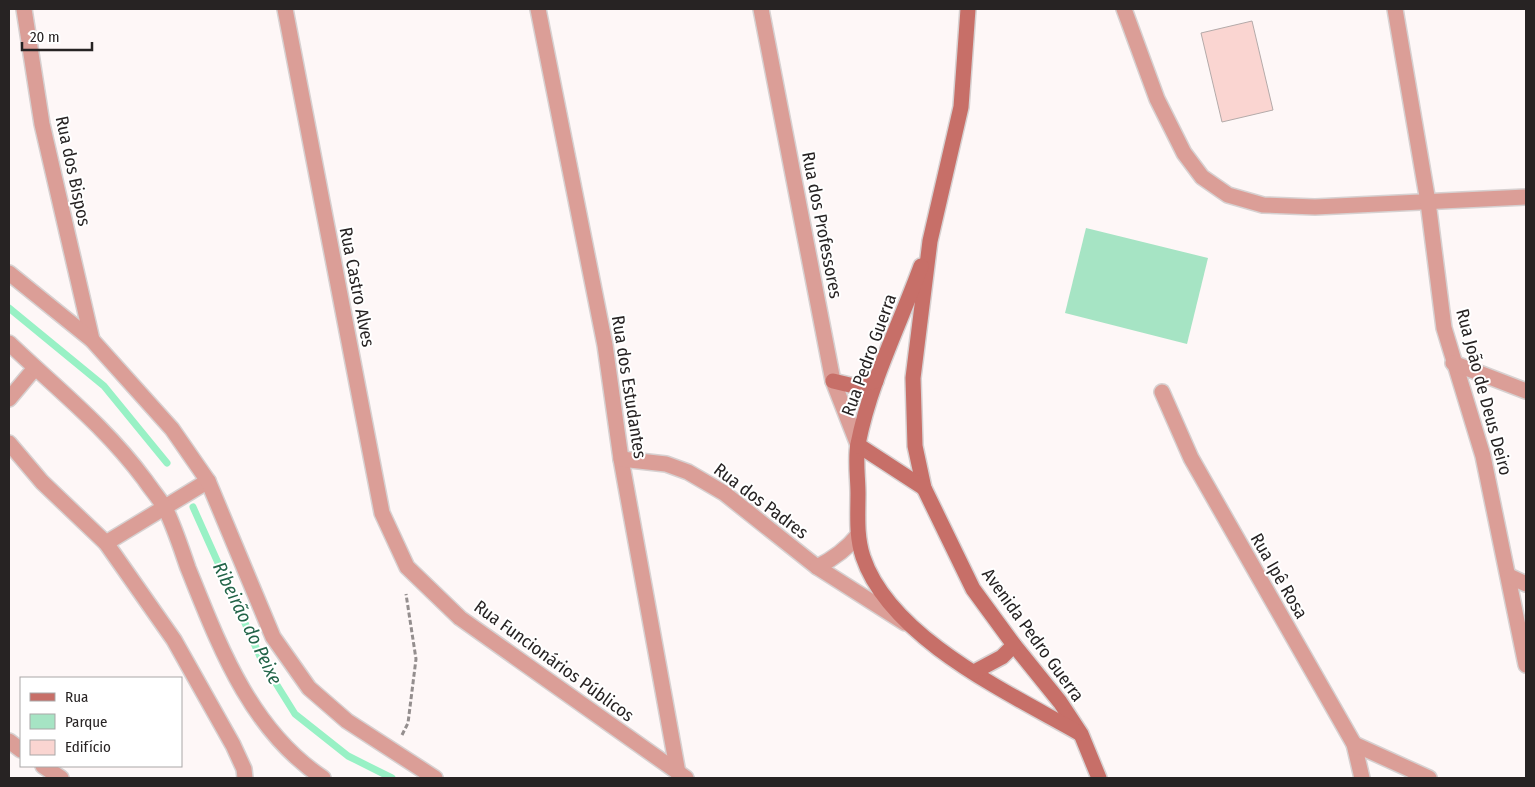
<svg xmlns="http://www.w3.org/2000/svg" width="1535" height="787" font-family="'Fira Sans Condensed',sans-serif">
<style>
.green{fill:#a6e4c4}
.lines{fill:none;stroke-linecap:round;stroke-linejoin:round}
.stream{stroke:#98f1c5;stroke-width:7}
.building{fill:#fad5d1;stroke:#b4aaa9}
.minor-casing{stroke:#d7d1d1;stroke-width:18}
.tertiary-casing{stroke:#d7d1d1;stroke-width:18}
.secondary-casing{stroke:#d7d1d1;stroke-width:18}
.path{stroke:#948e8e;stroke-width:3;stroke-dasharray:5 2.5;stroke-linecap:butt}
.minor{stroke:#db9e97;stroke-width:15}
.tertiary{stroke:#db9e97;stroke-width:15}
.secondary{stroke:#c76f68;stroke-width:15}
.labels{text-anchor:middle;stroke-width:4;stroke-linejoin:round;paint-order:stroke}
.street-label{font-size:18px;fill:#272323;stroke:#fff}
.water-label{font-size:19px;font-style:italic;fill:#226448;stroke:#fff}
</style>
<rect width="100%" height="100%" fill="#fef7f7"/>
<polygon class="green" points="1086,228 1208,258 1187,344 1065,313"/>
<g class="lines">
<g class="stream">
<polyline points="9,308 104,386 167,463"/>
<polyline points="193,507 262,661 295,714 348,756 392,778"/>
</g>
</g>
<polygon class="building" points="1252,21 1273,110 1222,122 1201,33"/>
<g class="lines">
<g class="minor-casing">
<g id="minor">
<polyline points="24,9 42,124 92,340"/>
<polyline points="285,9 382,513 407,567 460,618 686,778"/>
<polyline points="538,9 605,345 621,459 678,773"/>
<polyline points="761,9 833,381 858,445"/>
<polyline points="1124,9 1157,99 1184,153 1202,177 1228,195 1263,205 1315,207 1526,197"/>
<polyline points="1395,9 1428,202 1444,328 1483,456 1526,665"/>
<polyline points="1453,363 1526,391"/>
<polyline points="1162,392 1191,458 1354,744 1362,778"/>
<polyline points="9,399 35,368"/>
<polyline points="9,443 42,482 106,543 174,640 233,745 244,769 245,778"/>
<polyline points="621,459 666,464 688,472 724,493 817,567 905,623"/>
<polyline points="106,543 208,481"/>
<path d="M817,567c16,-8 29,-17 41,-32"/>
<polyline points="1509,576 1526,584"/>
<polyline points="9,741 21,750"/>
<polyline points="1354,744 1429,778"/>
<polyline points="43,766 61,778"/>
</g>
</g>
<g class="tertiary-casing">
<g id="tertiary">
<polyline points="9,273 92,340 172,429 208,481 273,637 309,688 347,721 435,778"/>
<path d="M9,343c48,46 96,83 136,137 6,9 14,18 20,28 9,18 16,40 23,60 31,77 62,162 135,210"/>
</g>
</g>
<g class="secondary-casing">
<g id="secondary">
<polyline points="968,9 961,107 930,241 913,378 915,446 924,488 973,589 1014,645 1060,702 1081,734 1099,778"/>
<path d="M921,266c-21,58 -51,116 -63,178 -3,15 0,34 0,49 0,22 -2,43 5,64 27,81 146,136 216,176"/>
<polyline points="833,381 854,386 876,381"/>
<polyline points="858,445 924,488"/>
<polyline points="974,672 1002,657 1014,645"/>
</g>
</g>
<polyline class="path" points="402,735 408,723 416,659 406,594"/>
<use href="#minor" class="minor"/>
<use href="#tertiary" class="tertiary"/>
<use href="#secondary" class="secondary"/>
</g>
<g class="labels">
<g class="street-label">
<text transform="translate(73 171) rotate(78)" y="6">Rua dos Bispos</text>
<text transform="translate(822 225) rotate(79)" y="6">Rua dos Professores</text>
<text transform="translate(357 287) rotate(79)" y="6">Rua Castro Alves</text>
<text transform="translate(869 355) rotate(-70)" y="6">Rua Pedro Guerra</text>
<text transform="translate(629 387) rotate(81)" y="6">Rua dos Estudantes</text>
<text transform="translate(1484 392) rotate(75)" y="6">Rua João de Deus Deiro</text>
<text transform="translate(761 501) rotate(37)" y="6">Rua dos Padres</text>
<text transform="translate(1279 576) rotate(60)" y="6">Rua Ipê Rosa</text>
<text transform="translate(1033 635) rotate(54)" y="6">Avenida Pedro Guerra</text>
<text transform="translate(554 661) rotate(36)" y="6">Rua Funcionários Públicos</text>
</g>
<g class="water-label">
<text transform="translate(248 623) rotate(64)" y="7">Ribeirão do Peixe</text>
</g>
</g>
<rect width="1535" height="787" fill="none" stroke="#272323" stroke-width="20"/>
<rect x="20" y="677" width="162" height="90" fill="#ffffff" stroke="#a9a7a7"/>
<rect x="30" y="693" width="25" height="8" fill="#c76f68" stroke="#a9a7a7"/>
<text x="65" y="702" font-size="15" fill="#272323">Rua</text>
<rect x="30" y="714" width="25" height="15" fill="#a6e4c4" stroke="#a9a7a7"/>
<text x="65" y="727" font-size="15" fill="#272323">Parque</text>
<rect x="30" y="740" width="25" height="15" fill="#fad5d1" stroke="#a9a7a7"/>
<text x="65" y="752" font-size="15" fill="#272323">Edifício</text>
<path d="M22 42v8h70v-8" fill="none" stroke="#272323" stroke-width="2.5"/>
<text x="30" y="42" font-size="15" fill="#272323" stroke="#ffffff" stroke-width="4" paint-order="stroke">20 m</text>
</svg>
